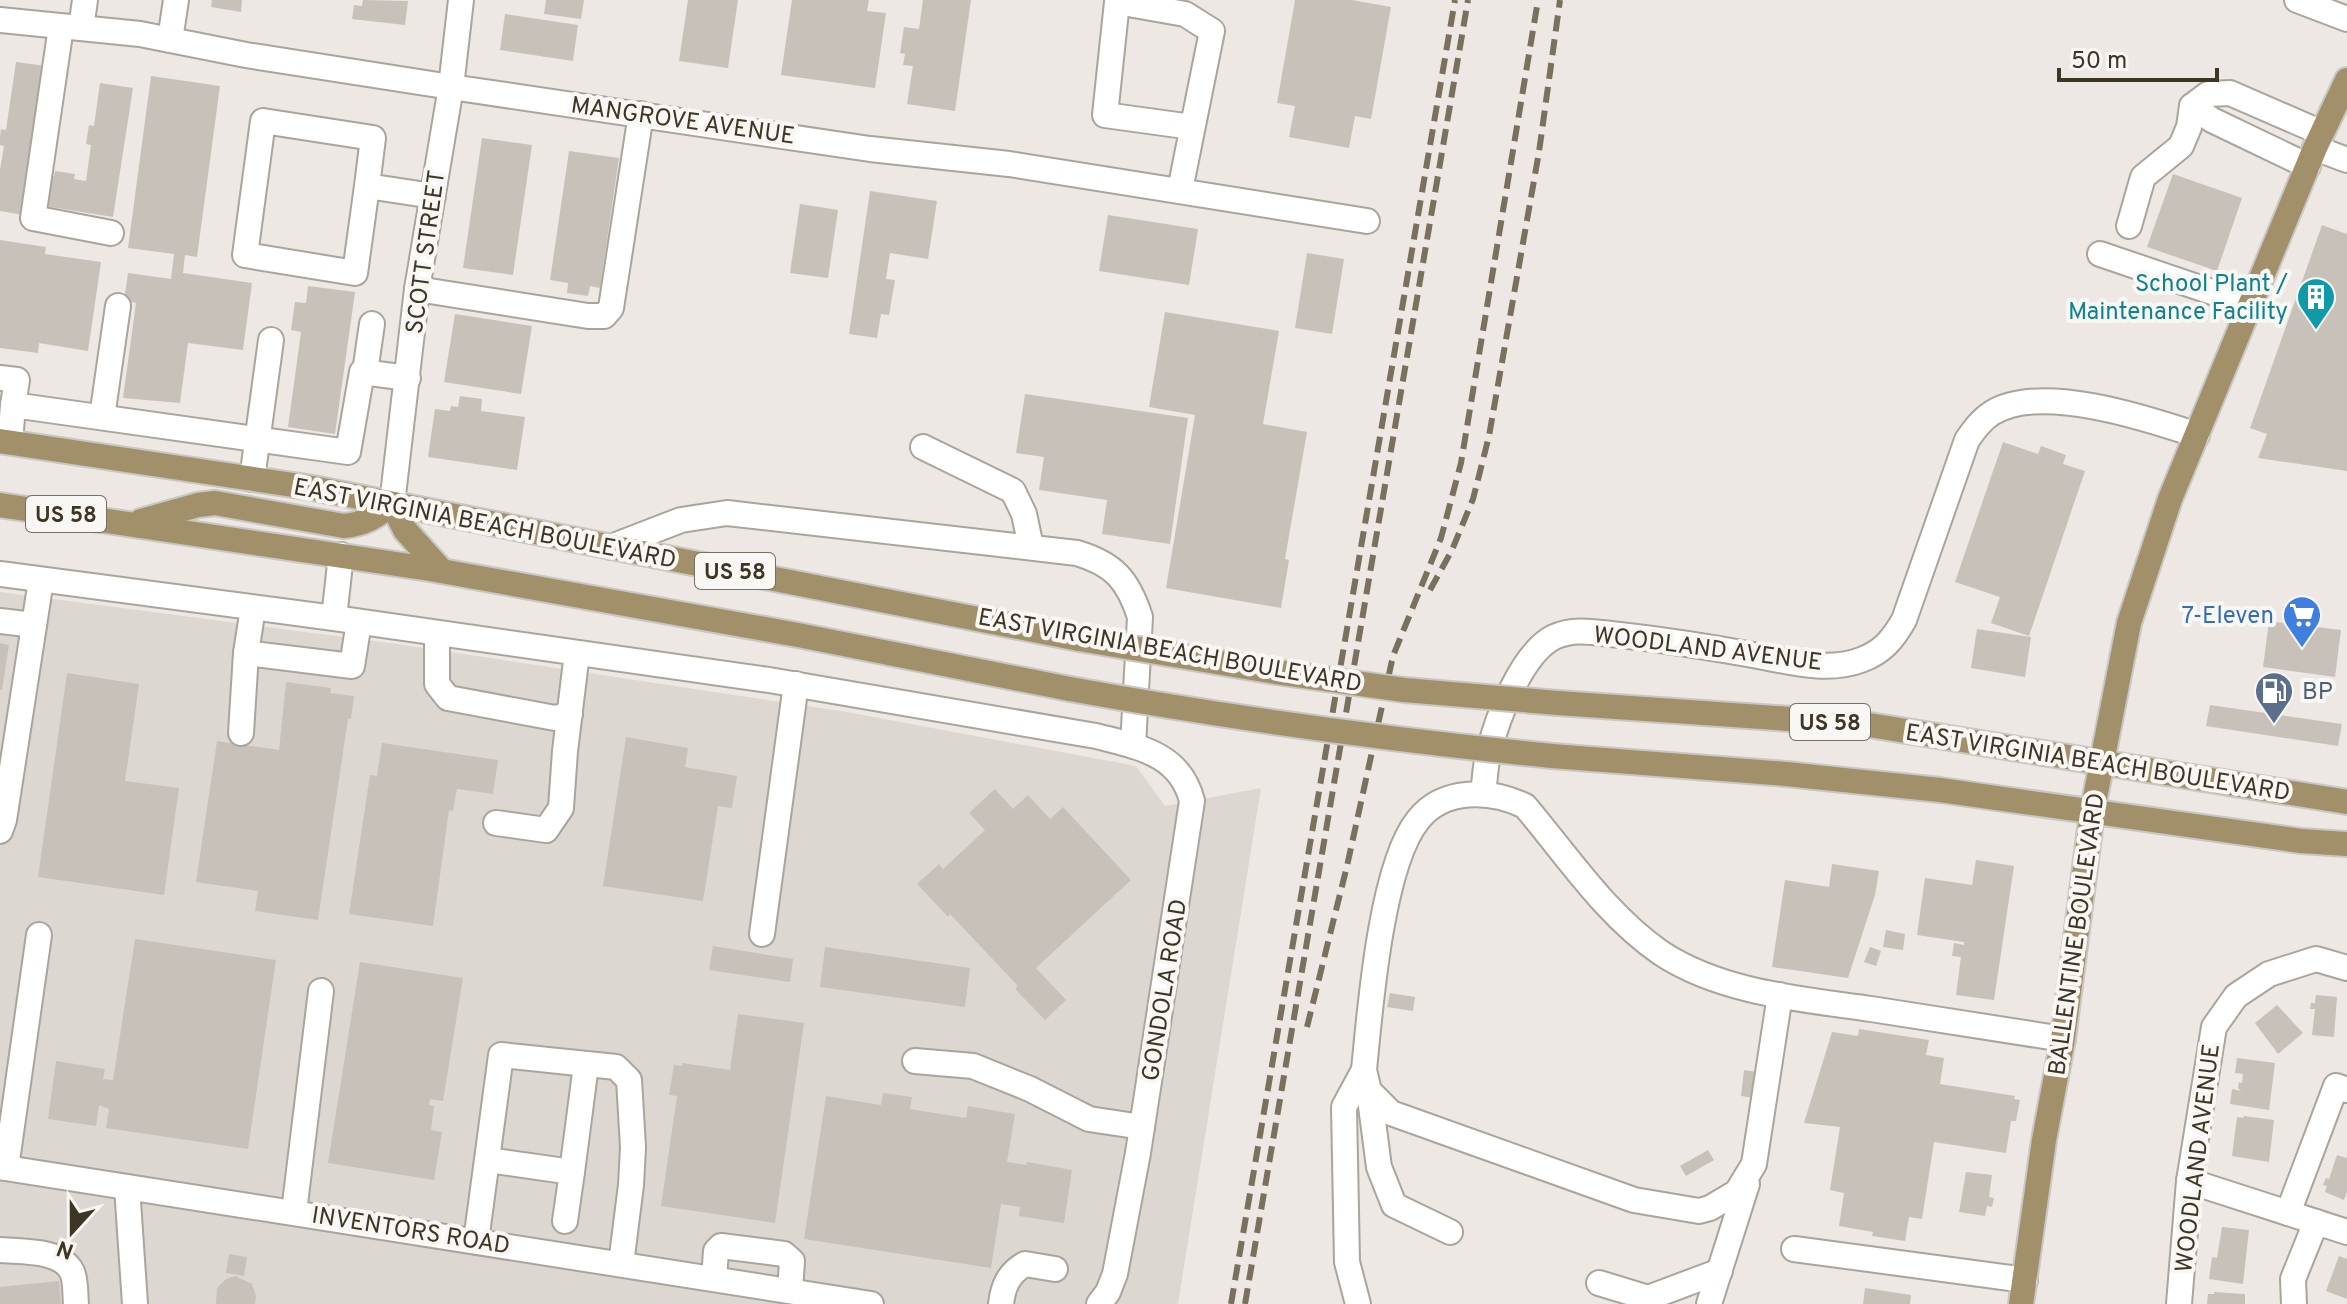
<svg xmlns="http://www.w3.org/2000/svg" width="2347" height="1304" font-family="Overpass,sans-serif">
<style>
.built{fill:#ddd7d2}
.building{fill:#c8c1b9}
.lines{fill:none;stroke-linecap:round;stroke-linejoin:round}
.minor-casing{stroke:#aaa49b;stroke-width:28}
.major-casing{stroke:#c9c7c2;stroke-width:28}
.minor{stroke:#fff;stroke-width:24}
.major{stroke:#a1906a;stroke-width:24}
.rail{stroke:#79715e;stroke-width:6;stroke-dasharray:16 8;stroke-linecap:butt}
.major-bridge-casing{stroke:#c9c7c2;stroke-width:28;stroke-linecap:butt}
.major-bridge{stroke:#a1906a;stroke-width:24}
.labels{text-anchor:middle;stroke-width:8;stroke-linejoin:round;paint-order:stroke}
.shield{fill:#f9f7f4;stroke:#767062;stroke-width:2}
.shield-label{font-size:22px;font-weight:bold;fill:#3e3624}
.street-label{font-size:24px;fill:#3e3624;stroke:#f9f7f4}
.culture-label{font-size:24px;fill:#0d838f;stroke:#f9f7f4;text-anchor:end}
.shop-label{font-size:24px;fill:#366cbe;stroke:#f9f7f4;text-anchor:end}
.service-label{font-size:24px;fill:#4e5e75;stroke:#f9f7f4;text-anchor:start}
</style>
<rect width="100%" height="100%" fill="#ede8e4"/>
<polygon class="built" points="0,592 397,644 847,712 1136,766 1165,806 1261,788 1178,1304 0,1304"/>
<g class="building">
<polygon points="212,0 242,0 241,12 211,7"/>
<polygon points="363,0 408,1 405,25 352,19 354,5 362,6"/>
<polygon points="546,0 584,0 581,19 544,14"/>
<polygon points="688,0 738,0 728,68 679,61"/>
<polygon points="792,0 869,0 867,11 886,13 875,88 781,75"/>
<polygon points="923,0 971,0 955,111 907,104 913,66 903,65 905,54 900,53 904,27 919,29"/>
<polygon points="1295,0 1352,0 1391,7 1371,119 1355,116 1349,148 1289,137 1295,106 1277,103"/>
<polygon points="505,14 578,25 573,61 500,50"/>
<polygon points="16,62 46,66 23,215 0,211 0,170 4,146 0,145 0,138 1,129 6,130"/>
<polygon points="151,76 220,86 197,257 185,255 183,273 252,283 243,350 188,343 180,403 123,398 136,303 124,301 128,273 171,279 174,254 128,248"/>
<polygon points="100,83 133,88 113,217 38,205 43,174 54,176 55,171 75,174 74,179 86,181 91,145 86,144 89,125 94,126"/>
<polygon points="482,138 532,145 513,275 463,268"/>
<polygon points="569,151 619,158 600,288 590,286 588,296 567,293 568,283 550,280"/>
<polygon points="2173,174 2242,198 2217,271 2147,247"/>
<polygon points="870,191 937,201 928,259 890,253 886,279 895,280 889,315 881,314 877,338 849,334"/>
<polygon points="800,204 838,210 828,278 790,273"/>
<polygon points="1108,215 1198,229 1189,285 1099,271"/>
<polygon points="2322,225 2347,234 2347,471 2258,458 2267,434 2250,428"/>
<polygon points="0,240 46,247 45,254 101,262 88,351 39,343 38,353 0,348"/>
<polygon points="1307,253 1344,259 1332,334 1295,328"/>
<polygon points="308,286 355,292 335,434 288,427 301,332 291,330 295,302 306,303"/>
<polygon points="1165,312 1279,331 1263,424 1307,432 1285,559 1289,560 1281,608 1166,588 1195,415 1149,407"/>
<polygon points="455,314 532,326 521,394 444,382"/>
<polygon points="1025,394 1188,418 1170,544 1102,534 1107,500 1039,490 1044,457 1016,453"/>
<polygon points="460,396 482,399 481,411 525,417 517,470 428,457 435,409 450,411 451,406 458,407"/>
<polygon points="2003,442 2038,454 2041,446 2066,455 2063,464 2085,471 2029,636 1991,623 2000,597 1955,582"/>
<polygon points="2269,621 2341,630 2335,677 2263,667"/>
<polygon points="1977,629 2031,637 2025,677 1971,668"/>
<polygon points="0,643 9,645 2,690 0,690"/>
<polygon points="67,673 139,684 125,781 179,788 164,895 38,877"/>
<polygon points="286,682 331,688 330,693 354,696 351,719 348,719 318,920 255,911 258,891 196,882 217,741 279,750"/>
<polygon points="2210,705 2342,724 2338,746 2206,726"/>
<polygon points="626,737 688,748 685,767 737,776 732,808 718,806 703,901 603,886"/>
<polygon points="382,743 498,760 493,794 457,789 453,811 449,810 433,926 349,914 370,775 377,776"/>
<polygon points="995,789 1013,809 1028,795 1050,819 1063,807 1131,880 1036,968 1066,1000 1045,1020 1016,990 1017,985 950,914 948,917 917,884 939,864 943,869 985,830 969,813"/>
<polygon points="1976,860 2014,866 1994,1000 1956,995 1961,957 1952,956 1954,943 1964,945 1964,942 1917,935 1925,878 1972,885"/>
<polygon points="1832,864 1879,871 1875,895 1848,978 1772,967 1785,880 1829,887"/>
<polygon points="1886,930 1905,934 1903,950 1883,947"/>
<polygon points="135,939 276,960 248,1149 106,1128 109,1109 99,1105 96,1126 48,1119 56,1061 105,1069 103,1079 113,1080"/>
<polygon points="713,946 793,959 790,982 709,970"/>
<polygon points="825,947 970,968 965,1007 820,987"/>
<polygon points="1870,947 1881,951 1876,966 1864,962"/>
<polygon points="360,962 463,978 443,1101 430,1099 429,1105 434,1106 431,1130 442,1132 434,1180 328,1163"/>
<polygon points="1390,993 1415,997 1413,1011 1387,1007"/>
<polygon points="2316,995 2337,997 2334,1037 2312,1035 2315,1009 2310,1009 2311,1003 2315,1003"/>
<polygon points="2277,1005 2303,1033 2278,1054 2255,1023"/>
<polygon points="738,1014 804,1023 775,1223 661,1206 677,1096 669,1095 674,1065 682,1066 682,1063 730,1070"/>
<polygon points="1859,1029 1929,1040 1926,1055 1944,1058 1940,1084 2015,1096 2014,1099 2020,1100 2016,1121 2011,1121 2006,1153 1934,1142 1922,1219 1909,1217 1905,1241 1872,1236 1873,1232 1839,1226 1844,1193 1830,1190 1840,1127 1804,1123 1832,1032 1858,1036"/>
<polygon points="2237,1058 2275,1063 2269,1110 2230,1104 2232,1089 2241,1091 2238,1088 2239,1082 2242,1083 2243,1074 2235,1073"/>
<polygon points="1744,1070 1757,1072 1754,1098 1741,1096"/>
<polygon points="883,1093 912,1097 910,1109 966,1118 968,1106 1015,1114 1007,1162 1026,1165 1027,1162 1072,1170 1064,1223 1019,1216 1020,1207 1001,1204 991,1268 804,1239 826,1096 881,1105"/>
<polygon points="2244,1116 2274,1120 2269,1162 2232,1156 2237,1117 2243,1118"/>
<polygon points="1708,1150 1714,1160 1686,1176 1680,1166"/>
<polygon points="2337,1155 2347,1158 2347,1192 2344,1200 2325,1192 2327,1186 2323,1185 2326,1178 2329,1179"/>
<polygon points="1966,1172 1992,1175 1989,1197 1994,1198 1992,1207 1987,1206 1985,1216 1959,1212"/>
<polygon points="2222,1227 2249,1230 2243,1284 2209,1279 2212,1257 2217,1258"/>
<polygon points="229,1254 247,1257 244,1276 226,1273"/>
<polygon points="2339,1256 2347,1259 2347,1299 2326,1291"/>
<polygon points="235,1276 252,1284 256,1296 255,1304 216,1304 217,1288 226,1279"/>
<polygon points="59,1281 61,1304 0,1304 0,1287"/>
<polygon points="1865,1288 1911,1295 1910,1304 1863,1304"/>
<polygon points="2214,1292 2245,1294 2245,1304 2207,1304 2208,1294 2214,1294"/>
</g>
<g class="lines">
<g class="minor-casing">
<g id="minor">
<polyline points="2297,0 2347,19"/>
<polyline points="0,20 140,34 246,55 451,87 870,149 1009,164 1367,221"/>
<polyline points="61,27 33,218 111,233"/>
<polyline points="81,28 85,0"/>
<polyline points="170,40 176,0"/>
<polyline points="2192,106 2212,120 2308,166"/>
<polyline points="2315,148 2347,160"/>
<polyline points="367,186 355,273 245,255 263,121 373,138 367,186 433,196"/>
<polyline points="1180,190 1212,31 1185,14 1117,2 1105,115 1192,127"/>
<polyline points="2129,226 2143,177 2181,146 2189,127 2192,106 2208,94 2230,93 2322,133"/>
<polyline points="2100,254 2250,305"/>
<polyline points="417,289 588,316 604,316 611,308 641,114"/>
<polyline points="365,372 372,324"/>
<polyline points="0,378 17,380 13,405"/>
<polyline points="102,417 118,306"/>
<polyline points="10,442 13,405 348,452 362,372 408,378"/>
<polyline points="923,447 1013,491 1024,514 1031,547"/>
<polyline points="252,479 271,340"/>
<polyline points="392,504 417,289 451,87 461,0"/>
<path d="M611,547l70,-27 46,-7 350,40c37,11 51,27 63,64l-7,129"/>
<path d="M0,574l334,44 435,62 327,56c42,11 84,17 96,65l-54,352 -23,121 -7,18 -9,12"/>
<polyline points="334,618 341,555"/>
<polyline points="0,621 34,625"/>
<polyline points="437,633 437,684 448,698 555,718 570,714"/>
<polyline points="246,653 352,666 359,622"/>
<polyline points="241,733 246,653 253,608"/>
<path d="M1483,794c2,-14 2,-29 6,-42 8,-34 33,-99 65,-115 21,-10 44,-4 66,-2 44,5 89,12 133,20 35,6 73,18 108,5 22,-8 32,-21 43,-40l63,-180c7,-10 14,-20 25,-27 48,-30 154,5 205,22"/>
<polyline points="496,823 546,830 561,808 565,751 577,653"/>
<polyline points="0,831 4,820 41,580"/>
<polyline points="762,934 796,684"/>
<path d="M1780,995l-26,169 -17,28 -27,16 -11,3 -65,-11 -243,-87 -22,-22 -5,-21c6,-61 17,-204 54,-250 26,-33 73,-30 107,-14 43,51 81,109 136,147 61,40 140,46 210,56 64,10 128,20 192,30"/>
<polyline points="915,1061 973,1066 1030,1089 1089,1119 1142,1127"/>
<polyline points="1369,1091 1379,1167 1394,1205 1450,1232"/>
<polyline points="488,1160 572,1172 565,1221"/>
<polyline points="0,1167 871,1304"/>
<polyline points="6,1168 39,935"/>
<polyline points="572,1172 586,1065"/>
<polyline points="2189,1181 2347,1232"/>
<polyline points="127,1187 135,1304"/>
<polyline points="294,1212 321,991"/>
<polyline points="2288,1213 2336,1086 2347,1090"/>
<polyline points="476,1241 501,1055 616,1067 629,1080 633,1147 631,1185 621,1264"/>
<polyline points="1794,1249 2025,1280"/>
<path d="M0,1250c21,2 61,-1 72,22 4,8 3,23 4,32"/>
<polyline points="714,1279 716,1251 721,1246 784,1254 792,1261 790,1291"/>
<polyline points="1599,1283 1648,1298 1720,1271"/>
<path d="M1001,1304c2,-18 8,-31 24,-40l30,5"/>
<polyline points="1358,1304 1347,1262 1344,1107 1364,1070"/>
<polyline points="1709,1304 1747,1184"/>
<polyline points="2179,1304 2189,1181 2214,1027 2236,996 2269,974 2316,959 2347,968"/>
<polyline points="2294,1304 2293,1279 2316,1222"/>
</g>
</g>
<g class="major-casing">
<g id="major">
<polyline points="0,441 313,488 1079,639"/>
<polyline points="392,504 405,530 442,571"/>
<polyline points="0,505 430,569 798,635 1070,689"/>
<path d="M141,521l57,-16 17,-2 129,23c20,-2 32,-9 48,-22"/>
<polyline points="1558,703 1863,724 2347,802"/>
<polyline points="1552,756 1786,774 1940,790 2301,841 2347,844"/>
<polyline points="2021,1304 2044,1140 2063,1039 2092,813 2129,623 2170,499 2315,148 2347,80"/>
</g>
</g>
<use href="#minor" class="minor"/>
<use href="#major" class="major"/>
<g class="rail">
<polyline points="1430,590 1452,550 1473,499 1489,436 1539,152 1560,0"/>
<polyline points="1307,1027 1347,866 1393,656 1441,538 1461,463 1538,0"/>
<polyline points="1231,1304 1455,0"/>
<polyline points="1245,1304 1468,0"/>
</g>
<g class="major-bridge-casing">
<g id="major-bridge">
<polyline points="1079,639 1276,672 1404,690 1558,703"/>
<path d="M1070,689c160,29 320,51 482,67"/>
</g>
</g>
<use href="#major-bridge" class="major-bridge"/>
</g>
<defs>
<g id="building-pin" transform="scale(2)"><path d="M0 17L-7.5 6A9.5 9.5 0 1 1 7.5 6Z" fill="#0f9aa8" stroke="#f9f7f4"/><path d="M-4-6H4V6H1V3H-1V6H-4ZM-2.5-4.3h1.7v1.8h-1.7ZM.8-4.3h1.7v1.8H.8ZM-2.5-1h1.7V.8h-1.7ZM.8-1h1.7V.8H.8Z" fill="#fff"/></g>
<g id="supermarket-pin" transform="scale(2)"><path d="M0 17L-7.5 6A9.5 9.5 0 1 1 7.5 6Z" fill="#3f7fe0" stroke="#f9f7f4"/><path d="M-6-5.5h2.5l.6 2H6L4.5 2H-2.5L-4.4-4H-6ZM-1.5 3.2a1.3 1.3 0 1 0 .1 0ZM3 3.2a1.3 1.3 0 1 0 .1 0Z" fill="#fff"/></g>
<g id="fuel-pin" transform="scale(2)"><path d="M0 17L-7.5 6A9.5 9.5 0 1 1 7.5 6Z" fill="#5c6f8a" stroke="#f9f7f4"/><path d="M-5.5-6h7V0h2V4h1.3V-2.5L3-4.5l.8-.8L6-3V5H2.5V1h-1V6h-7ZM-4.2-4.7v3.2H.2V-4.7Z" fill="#fff"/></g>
</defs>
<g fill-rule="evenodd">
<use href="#building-pin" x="2316" y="297"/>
<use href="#supermarket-pin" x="2302" y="615"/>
<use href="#fuel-pin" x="2274" y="691"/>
</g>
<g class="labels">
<g class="shield">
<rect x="26" y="496" width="80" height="36" rx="6"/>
<rect x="695" y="553" width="80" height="36" rx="6"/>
<rect x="1790" y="704" width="80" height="36" rx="6"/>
</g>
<g class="shield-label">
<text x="66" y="522">US 58</text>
<text x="735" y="579">US 58</text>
<text x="1830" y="730">US 58</text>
</g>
<g class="street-label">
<text transform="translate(683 120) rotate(8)" y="8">MANGROVE AVENUE</text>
<text transform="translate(425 252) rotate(-82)" y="8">SCOTT STREET</text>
<text transform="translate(485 523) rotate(11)" y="8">EAST VIRGINIA BEACH BOULEVARD</text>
<text transform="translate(1708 648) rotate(7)" y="8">WOODLAND AVENUE</text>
<text transform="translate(1170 650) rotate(10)" y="8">EAST VIRGINIA BEACH BOULEVARD</text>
<text transform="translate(2098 762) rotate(9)" y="8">EAST VIRGINIA BEACH BOULEVARD</text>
<text transform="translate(2076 934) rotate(-82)" y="8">BALLENTINE BOULEVARD</text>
<text transform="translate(1164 990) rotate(-81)" y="8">GONDOLA ROAD</text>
<text transform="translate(2197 1158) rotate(-83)" y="8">WOODLAND AVENUE</text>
<text transform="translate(411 1230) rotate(9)" y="8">INVENTORS ROAD</text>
</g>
<g class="culture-label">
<text x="2288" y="291">School Plant /<tspan x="2288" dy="28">Maintenance Facility</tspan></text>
</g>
<g class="shop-label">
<text x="2274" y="623">7-Eleven</text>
</g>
<g class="service-label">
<text x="2302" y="699">BP</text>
</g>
</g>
<g transform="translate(72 1232) rotate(201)" stroke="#f9f7f4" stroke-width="6" paint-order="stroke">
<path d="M0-6L14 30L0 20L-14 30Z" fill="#3e3624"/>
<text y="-12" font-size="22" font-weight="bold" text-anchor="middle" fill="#3e3624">N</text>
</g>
<path d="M2059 68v12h158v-12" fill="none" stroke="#3e3624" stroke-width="4"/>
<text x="2071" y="68" font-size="24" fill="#3e3624" stroke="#f9f7f4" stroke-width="6" paint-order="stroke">50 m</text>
</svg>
